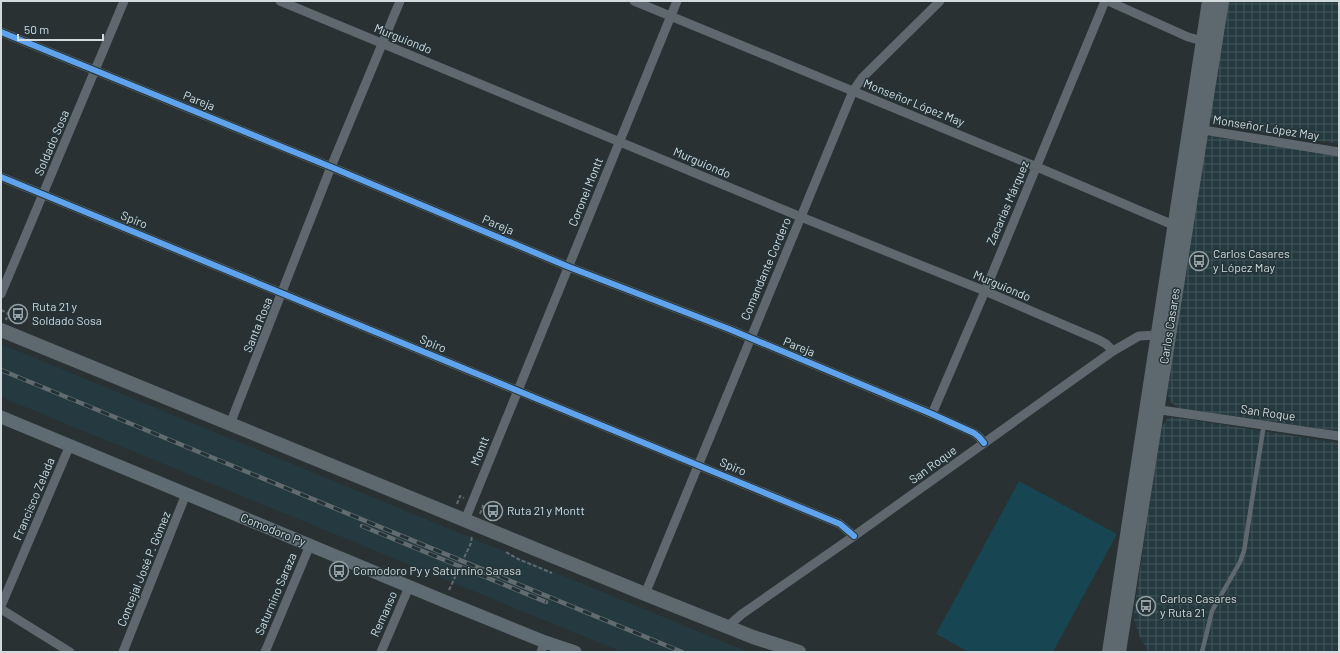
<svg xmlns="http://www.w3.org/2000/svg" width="1340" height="653" font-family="Barlow,sans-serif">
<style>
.built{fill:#253a40}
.industrial{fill:url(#industrial-grid)}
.green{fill:#174551}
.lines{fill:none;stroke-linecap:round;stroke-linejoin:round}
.path{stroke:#616a6f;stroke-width:2;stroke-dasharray:4 2;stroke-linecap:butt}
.lane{stroke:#5e686e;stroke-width:4.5}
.street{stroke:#5e686e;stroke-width:9}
.secondary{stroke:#5f6b72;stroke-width:13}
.primary{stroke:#5d686f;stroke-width:14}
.rail-casing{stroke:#626b6f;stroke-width:4.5}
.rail{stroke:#243338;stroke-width:3;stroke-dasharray:9;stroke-linecap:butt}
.cycleway-casing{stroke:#243338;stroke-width:8}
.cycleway{stroke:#60a3ed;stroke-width:6}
.labels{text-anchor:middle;stroke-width:3;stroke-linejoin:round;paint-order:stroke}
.street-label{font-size:12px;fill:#d1dbde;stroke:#243338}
.poi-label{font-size:12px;fill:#d1dbde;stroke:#243338;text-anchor:start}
</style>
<defs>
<pattern id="industrial-grid" width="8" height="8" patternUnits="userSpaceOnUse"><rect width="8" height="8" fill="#253a40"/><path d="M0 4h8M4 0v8" fill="none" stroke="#44565b"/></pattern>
</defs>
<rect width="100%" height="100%" fill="#293133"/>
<polygon class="built" points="1,344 748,652 622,652 1,397"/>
<g class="industrial">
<polygon points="1226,1 1339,1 1339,144 1221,126 1214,123 1210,116"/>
<polygon points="1210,136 1339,156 1339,431 1178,408 1171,402 1167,393 1203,141"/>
<polygon points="1172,417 1339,443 1339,652 1149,652 1139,635 1133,617 1161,428 1167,419"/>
</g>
<polygon class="green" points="1019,481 1117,534 1053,652 969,652 936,634"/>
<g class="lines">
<g class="path">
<polyline points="1,310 8,313 6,320"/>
<polyline points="457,504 460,496 464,498"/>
<polyline points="480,514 483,506 481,505"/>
<polyline points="506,552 518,559 552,573"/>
<polyline points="449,590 471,543 472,535"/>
</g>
<polyline class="lane" points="1202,652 1212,611 1240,562 1244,551 1264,424"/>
<g class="street">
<polyline points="280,1 801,217 985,291 1099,340 1106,344 1113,351"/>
<polyline points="634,1 1037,167 1178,227"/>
<polyline points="1108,1 1188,37 1203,41"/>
<polyline points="1,32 331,167 569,267 729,329 932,414 974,433 979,437 984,443"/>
<polyline points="1197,129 1339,152"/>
<polyline points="1,177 840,524 854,536"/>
<polyline points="1,294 124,1"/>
<polyline points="1154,409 1339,436"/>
<polyline points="932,414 985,291 1105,1"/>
<polyline points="230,424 331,167 400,1"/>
<polyline points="465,520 677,1"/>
<polyline points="645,594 853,91 862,78 940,1"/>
<polyline points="1,606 70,445"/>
<polyline points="1,609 70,652"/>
<polyline points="727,627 742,614 854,536 1113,351 1139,336 1158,335"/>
<polyline points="123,652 186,494"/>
<polyline points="265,652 310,545"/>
<polyline points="381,652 409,587"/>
<polyline points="541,652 545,642 551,645"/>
</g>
<polyline class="secondary" points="1,417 444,601 545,642 575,652"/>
<g class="primary">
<polyline points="1,330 645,594 753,637 799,652"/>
<polyline points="1109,652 1209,1"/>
<polyline points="1119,652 1222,1"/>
</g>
<g class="rail-casing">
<g id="rail">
<polyline points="1,370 682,652"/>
<polyline points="362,526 546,602"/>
</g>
</g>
<use href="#rail" class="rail"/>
<g class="cycleway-casing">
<g id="cycleway">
<polyline points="1,32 331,167 569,267 729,329 932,414 974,433 979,437 984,443"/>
<polyline points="1,177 840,524 854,536"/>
</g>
</g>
<use href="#cycleway" class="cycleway"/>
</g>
<defs>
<g id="bus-ring" transform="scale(1)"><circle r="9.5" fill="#243338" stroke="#96a0a2" stroke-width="1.5"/><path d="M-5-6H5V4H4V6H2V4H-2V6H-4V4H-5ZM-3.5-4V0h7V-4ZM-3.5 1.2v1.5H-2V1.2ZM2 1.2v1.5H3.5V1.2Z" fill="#96a0a2"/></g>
</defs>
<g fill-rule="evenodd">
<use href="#bus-ring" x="1199" y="261"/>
<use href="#bus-ring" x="18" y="314"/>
<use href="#bus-ring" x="493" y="511"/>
<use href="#bus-ring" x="339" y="571"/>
<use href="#bus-ring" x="1146" y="606"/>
</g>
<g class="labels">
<g class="street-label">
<text transform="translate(403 39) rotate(22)" y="4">Murguiondo</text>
<text transform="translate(199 101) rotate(22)" y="4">Pareja</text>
<text transform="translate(914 103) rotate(22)" y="4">Monseñor López May</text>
<text transform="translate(1266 128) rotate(9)" y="4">Monseñor López May</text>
<text transform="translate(52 143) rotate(-67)" y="4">Soldado Sosa</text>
<text transform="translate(702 163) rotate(23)" y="4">Murguiondo</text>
<text transform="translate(586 192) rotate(-68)" y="4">Coronel Montt</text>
<text transform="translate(1008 203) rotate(-67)" y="4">Zacarías Márquez</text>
<text transform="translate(134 220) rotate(22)" y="4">Spiro</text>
<text transform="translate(498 225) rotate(23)" y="4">Pareja</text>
<text transform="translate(766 269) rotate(-67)" y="4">Comandante Cordero</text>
<text transform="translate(1002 286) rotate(23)" y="4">Murguiondo</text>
<text transform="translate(258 325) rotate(-68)" y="4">Santa Rosa</text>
<text transform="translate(1170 326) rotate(-81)" y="4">Carlos Casares</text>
<text transform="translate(433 344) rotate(23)" y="4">Spiro</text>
<text transform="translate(799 347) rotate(22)" y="4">Pareja</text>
<text transform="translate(1268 413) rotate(8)" y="4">San Roque</text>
<text transform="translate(480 451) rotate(-68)" y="4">Montt</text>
<text transform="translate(933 465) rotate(-36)" y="4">San Roque</text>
<text transform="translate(733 467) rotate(23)" y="4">Spiro</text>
<text transform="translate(34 499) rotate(-67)" y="4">Francisco Zelada</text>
<text transform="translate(273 530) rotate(22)" y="4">Comodoro Py</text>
<text transform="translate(144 569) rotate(-68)" y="4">Concejal José P. Gómez</text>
<text transform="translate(276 594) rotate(-67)" y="4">Saturnino Saraza</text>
<text transform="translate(384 614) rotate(-66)" y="4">Remanso</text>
</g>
<g class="poi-label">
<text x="1213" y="258">Carlos Casares<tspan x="1213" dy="14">y López May</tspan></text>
<text x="32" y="311">Ruta 21 y<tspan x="32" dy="14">Soldado Sosa</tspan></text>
<text x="507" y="515">Ruta 21 y Montt</text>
<text x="353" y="575">Comodoro Py y Saturnino Sarasa</text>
<text x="1160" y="603">Carlos Casares<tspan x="1160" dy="14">y Ruta 21</tspan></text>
</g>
</g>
<rect width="1340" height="653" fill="none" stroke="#d1dbde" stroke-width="4"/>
<path d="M18 34v6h85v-6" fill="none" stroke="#d1dbde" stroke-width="2"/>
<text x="24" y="34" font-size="12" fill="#d1dbde" stroke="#243338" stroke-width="3" paint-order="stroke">50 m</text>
</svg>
